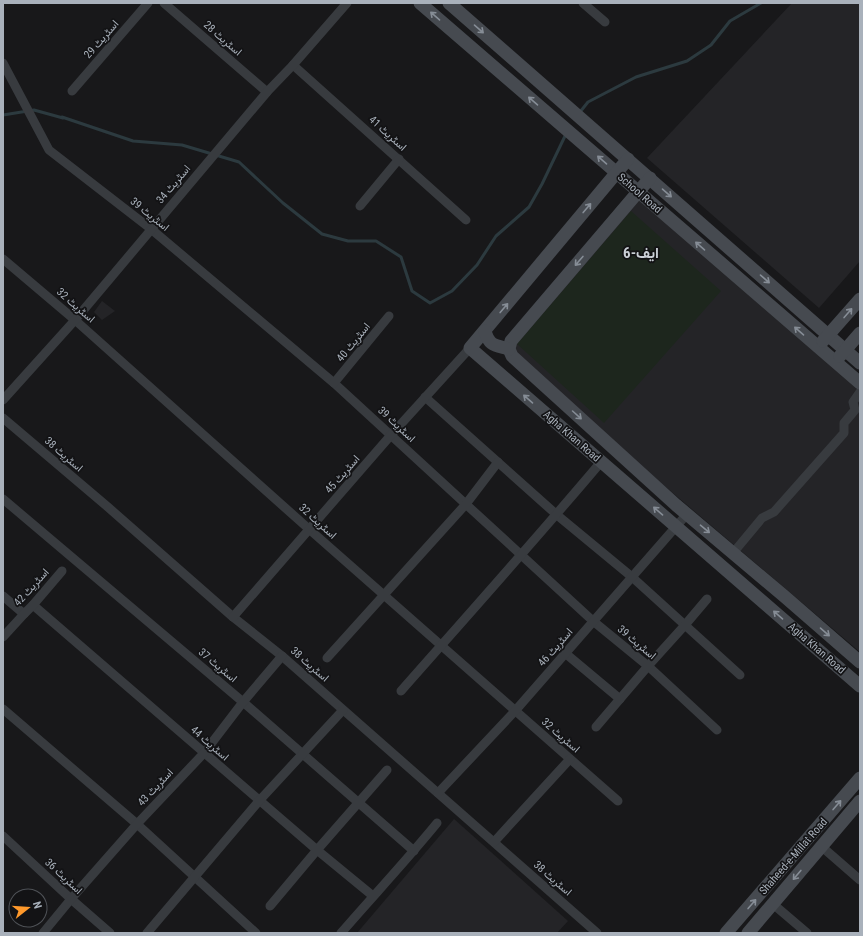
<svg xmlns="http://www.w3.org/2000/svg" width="863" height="936" font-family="'Roboto Condensed',Vazirmatn,sans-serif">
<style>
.built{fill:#242427}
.green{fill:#1d261d}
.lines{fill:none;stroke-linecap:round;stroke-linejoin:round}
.stream{stroke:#2c3a3f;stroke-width:3}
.street{stroke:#383b3f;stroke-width:9}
.secondary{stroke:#464a50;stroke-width:13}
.oneway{stroke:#868d96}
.labels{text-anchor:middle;stroke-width:3.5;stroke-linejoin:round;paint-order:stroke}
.street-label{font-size:11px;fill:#a9b1bb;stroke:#131315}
.district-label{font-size:15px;font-weight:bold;fill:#cacfd6;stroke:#131315}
</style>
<rect width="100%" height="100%" fill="#18181a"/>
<g class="built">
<polygon points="792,3 860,3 860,261 819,308 647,158"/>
<polygon points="631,190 860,389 860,652 501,347"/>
<polygon points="102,301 115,311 102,320 94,312"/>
<polygon points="454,819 568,921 557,933 357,933"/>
</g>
<polygon class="green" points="631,211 721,291 604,423 517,344"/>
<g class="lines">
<g class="stream">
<polyline points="580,112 588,102 636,77 687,61 711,45 730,21 761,3"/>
<polyline points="3,115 34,110 63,118"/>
<polyline points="62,117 133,141 182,145 239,162 283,203 322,234 348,241 376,241 401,257 412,291 430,303 452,291 477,265 496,236 529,207 542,184 566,134"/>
</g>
<g class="street">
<polyline points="164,3 267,92"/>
<polyline points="583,3 605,22"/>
<polyline points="3,63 49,150 151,229 334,383 593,621 648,666 717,730"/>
<polyline points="293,65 466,220"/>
<polyline points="72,91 148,3"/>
<polyline points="360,206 399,159"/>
<polyline points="3,259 75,320 310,530 618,801"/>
<polyline points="334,383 389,316"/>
<polyline points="425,397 557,515 632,577 740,675"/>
<polyline points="3,400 75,320 267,92 293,65 347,3"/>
<polyline points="3,418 109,508 233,617 282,656 597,933"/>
<polyline points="3,499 243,702 414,851"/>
<polyline points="733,553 762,518 774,512 844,433 844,423 855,410 853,402 860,392"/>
<polyline points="3,596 24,614"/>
<polyline points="33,605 317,850 373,896"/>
<polyline points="233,617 391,435 470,348"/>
<polyline points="3,637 24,614 33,605 62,571"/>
<polyline points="565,653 620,699"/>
<polyline points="327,658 466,504 498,462"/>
<path d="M401,691c67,-76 135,-152 200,-229"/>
<polyline points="3,709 137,824 256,933"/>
<polyline points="596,727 648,666 685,625 707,599"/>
<polyline points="438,793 515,711 687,514"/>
<polyline points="3,836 71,899 110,933"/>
<polyline points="494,842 570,759"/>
<polyline points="821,846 860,880"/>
<polyline points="773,904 807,933"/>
<polyline points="270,906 317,850 387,770"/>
<polyline points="43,933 71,899 137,824 204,753 243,702 282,656"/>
<polyline points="147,933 259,801 343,710"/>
<path d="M341,933c32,-37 65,-72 96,-110"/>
</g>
<g class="secondary">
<polyline points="420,3 860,383"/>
<polyline points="449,3 860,363"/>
<polyline points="628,159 470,348 860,686"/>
<polyline points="650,178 511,341 509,349 512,356 676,505 784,596 860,662"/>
<path d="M485,331c4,15 10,14 24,18"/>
<polyline points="823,341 860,299"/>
<polyline points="840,356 860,333"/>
<polyline points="726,933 860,778"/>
<polyline points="748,933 860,801"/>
</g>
</g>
<defs><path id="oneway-shaft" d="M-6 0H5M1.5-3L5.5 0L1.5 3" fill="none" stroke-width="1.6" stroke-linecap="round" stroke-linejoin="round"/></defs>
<g class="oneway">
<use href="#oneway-shaft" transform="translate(435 16) rotate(-139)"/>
<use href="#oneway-shaft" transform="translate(479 29) rotate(41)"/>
<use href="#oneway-shaft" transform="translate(533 101) rotate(-139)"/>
<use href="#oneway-shaft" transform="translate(602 160) rotate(-139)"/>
<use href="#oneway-shaft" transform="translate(667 193) rotate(41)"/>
<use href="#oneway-shaft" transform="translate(587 208) rotate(-50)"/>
<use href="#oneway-shaft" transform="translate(700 246) rotate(-139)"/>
<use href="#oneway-shaft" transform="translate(579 261) rotate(131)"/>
<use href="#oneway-shaft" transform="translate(765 279) rotate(41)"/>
<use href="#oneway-shaft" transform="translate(504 308) rotate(-50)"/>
<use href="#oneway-shaft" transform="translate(848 313) rotate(-49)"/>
<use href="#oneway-shaft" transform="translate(799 331) rotate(-139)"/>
<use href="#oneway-shaft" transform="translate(528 399) rotate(-139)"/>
<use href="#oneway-shaft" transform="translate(577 415) rotate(42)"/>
<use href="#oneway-shaft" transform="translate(658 511) rotate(-139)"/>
<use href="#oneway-shaft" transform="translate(705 529) rotate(40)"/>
<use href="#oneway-shaft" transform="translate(778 615) rotate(-139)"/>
<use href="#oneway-shaft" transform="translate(825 632) rotate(41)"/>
<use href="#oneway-shaft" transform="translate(837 805) rotate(-49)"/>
<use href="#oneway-shaft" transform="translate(797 875) rotate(130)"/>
<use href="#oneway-shaft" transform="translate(752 904) rotate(-49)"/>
</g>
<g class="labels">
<g class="street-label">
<text transform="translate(223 38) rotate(41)" y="4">اسٹریٹ 28</text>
<text transform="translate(101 39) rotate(-49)" y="4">اسٹریٹ 29</text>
<text transform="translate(388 133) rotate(42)" y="4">اسٹریٹ 41</text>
<text transform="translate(173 184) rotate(-50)" y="4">اسٹریٹ 34</text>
<text transform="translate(640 193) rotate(41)" y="4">School Road</text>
<text transform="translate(150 214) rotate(39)" y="4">اسٹریٹ 39</text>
<text transform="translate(76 305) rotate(41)" y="4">اسٹریٹ 32</text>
<text transform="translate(353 342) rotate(-51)" y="4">اسٹریٹ 40</text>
<text transform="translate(397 424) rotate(43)" y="4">اسٹریٹ 39</text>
<text transform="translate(572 436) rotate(41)" y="4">Agha Khan Road</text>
<text transform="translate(64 454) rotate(41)" y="4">اسٹریٹ 38</text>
<text transform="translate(342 474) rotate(-49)" y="4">اسٹریٹ 45</text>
<text transform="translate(318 521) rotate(42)" y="4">اسٹریٹ 32</text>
<text transform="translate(31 587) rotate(-48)" y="4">اسٹریٹ 42</text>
<text transform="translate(637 642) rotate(40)" y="4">اسٹریٹ 39</text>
<text transform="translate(555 647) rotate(-49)" y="4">اسٹریٹ 46</text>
<text transform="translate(817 648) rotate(41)" y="4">Agha Khan Road</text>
<text transform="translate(310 664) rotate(41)" y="4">اسٹریٹ 38</text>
<text transform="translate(218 665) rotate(40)" y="4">اسٹریٹ 37</text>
<text transform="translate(561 735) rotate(41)" y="4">اسٹریٹ 32</text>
<text transform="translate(210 743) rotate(41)" y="4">اسٹریٹ 44</text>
<text transform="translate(155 787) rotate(-47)" y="4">اسٹریٹ 43</text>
<text transform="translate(793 856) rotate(-49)" y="4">Shaheed-e-Millat Road</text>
<text transform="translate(64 876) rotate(43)" y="4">اسٹریٹ 36</text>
<text transform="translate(553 878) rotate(41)" y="4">اسٹریٹ 38</text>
</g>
<g class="district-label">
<text x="641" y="258">ایف-6</text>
</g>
</g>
<rect width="863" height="936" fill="none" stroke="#a9b1bb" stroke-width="8"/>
<g transform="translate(28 908) rotate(73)"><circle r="19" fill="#131315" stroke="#4f5257"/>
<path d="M0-3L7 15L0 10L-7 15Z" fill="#ff992b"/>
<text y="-6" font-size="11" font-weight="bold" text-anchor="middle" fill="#a9b1bb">N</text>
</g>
</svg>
